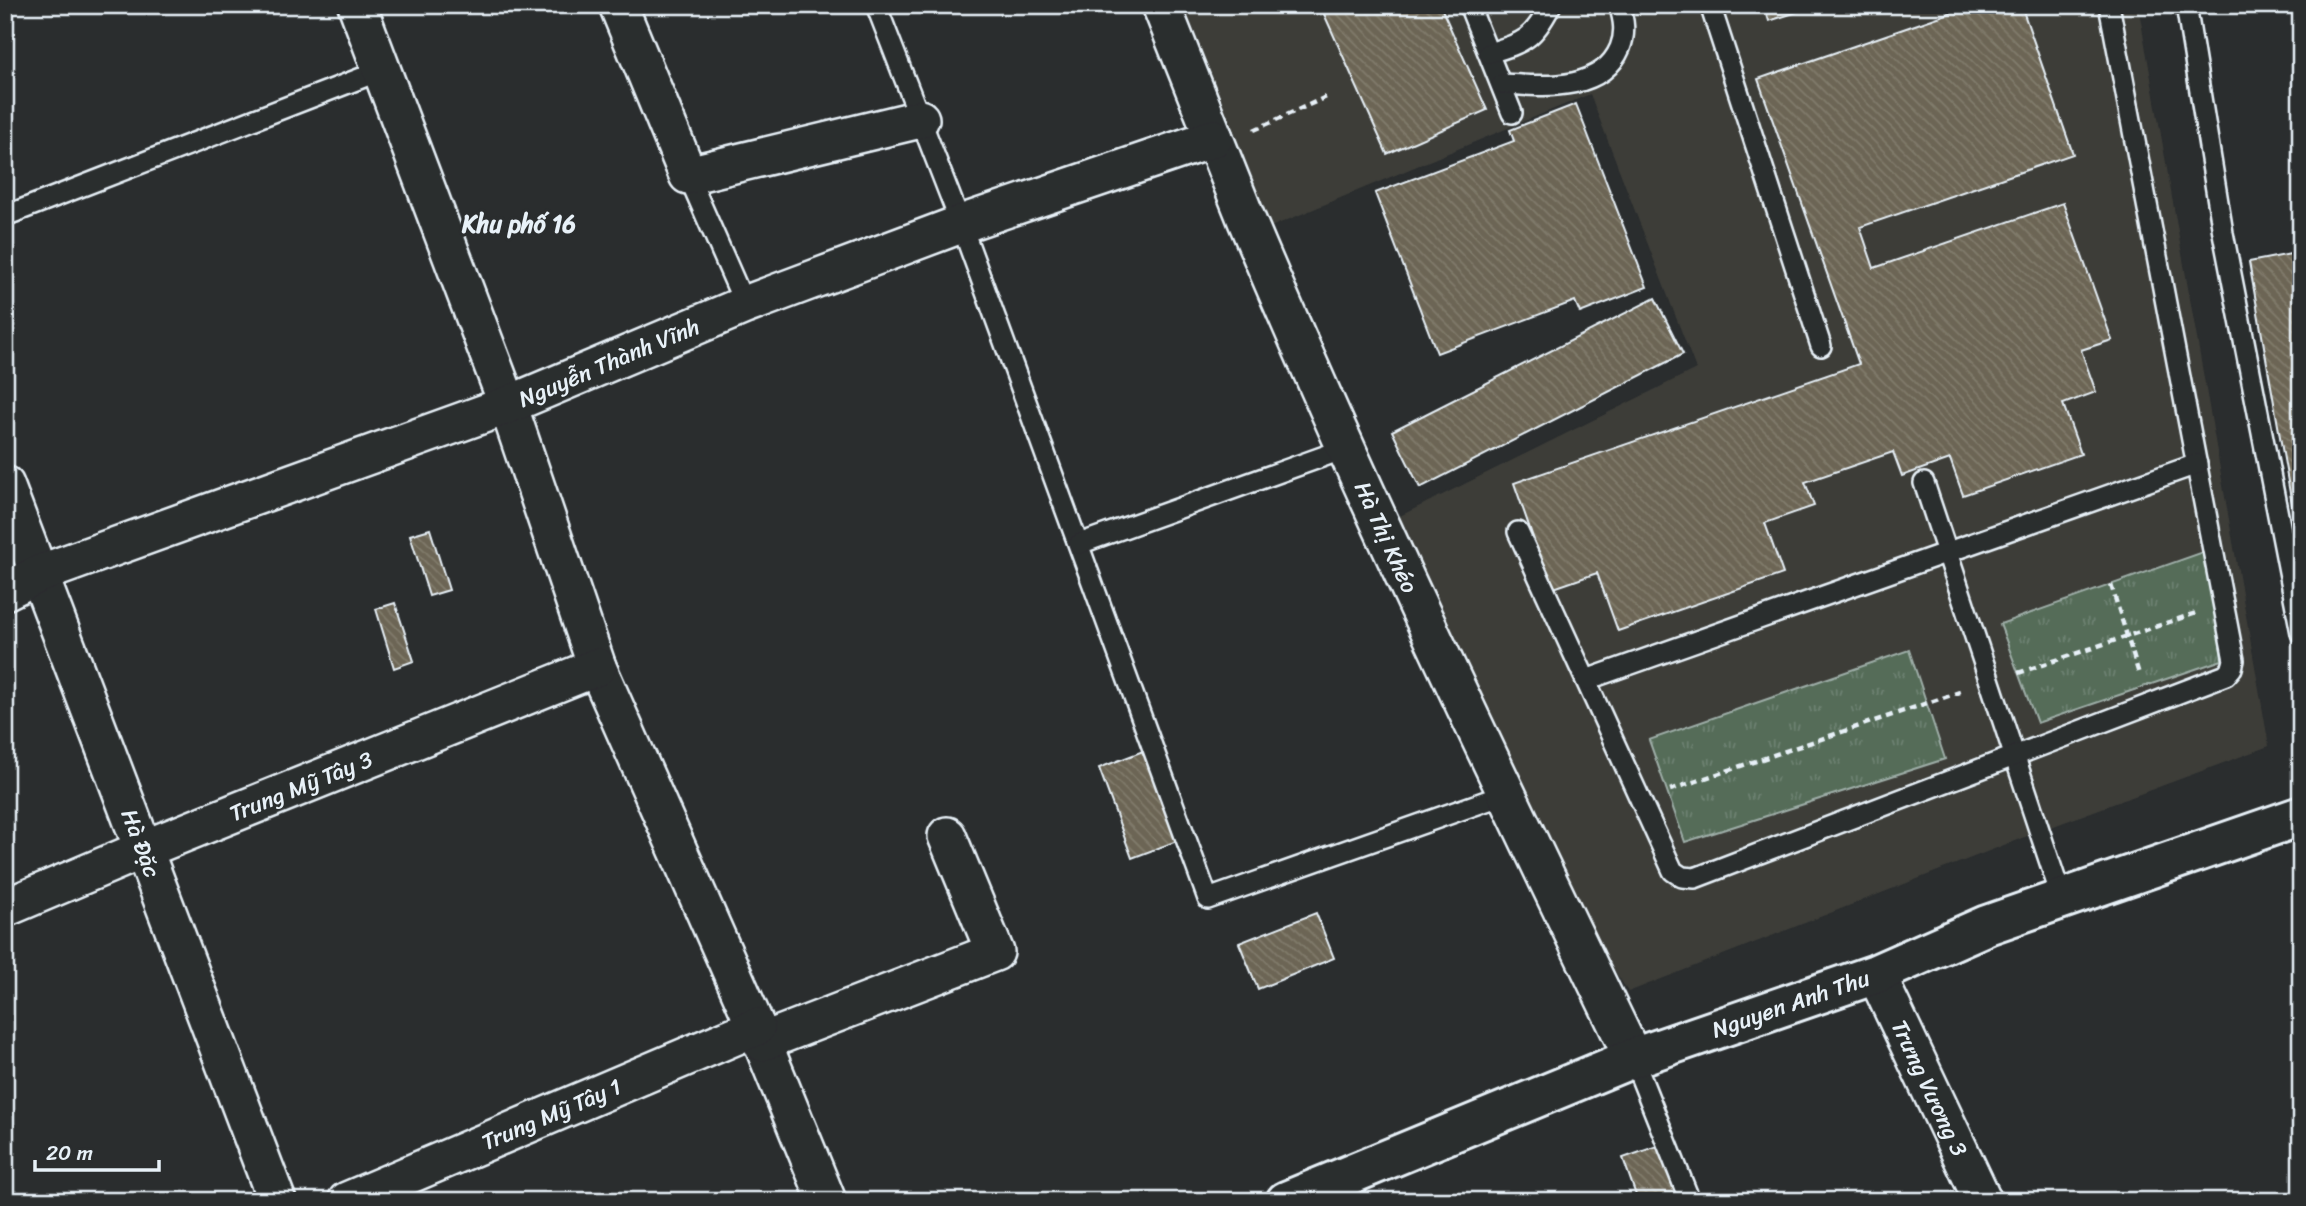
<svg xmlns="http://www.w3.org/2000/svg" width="2306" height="1206" font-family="Sriracha,sans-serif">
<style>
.built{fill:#3e3e39}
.grass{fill:url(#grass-tufts);stroke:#9eaea8;stroke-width:2}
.building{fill:url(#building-back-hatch);stroke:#e8f1f8;stroke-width:2}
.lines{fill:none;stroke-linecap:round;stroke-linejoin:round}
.service-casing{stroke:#e8f1f8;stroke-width:24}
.minor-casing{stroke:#e8f1f8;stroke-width:42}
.secondary-casing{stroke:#e8f1f8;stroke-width:44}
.path{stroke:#e8f1f8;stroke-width:4.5;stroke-dasharray:7 5;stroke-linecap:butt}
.service{stroke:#2a2d2e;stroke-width:19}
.minor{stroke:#2a2d2e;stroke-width:37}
.secondary{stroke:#2a2d2e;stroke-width:38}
.labels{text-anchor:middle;stroke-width:6;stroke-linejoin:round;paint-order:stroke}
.street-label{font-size:23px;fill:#e8f1f8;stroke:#2a2d2e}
.neighbourhood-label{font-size:24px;font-weight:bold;fill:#e8f1f8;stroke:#2a2d2e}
</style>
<defs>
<pattern id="grass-tufts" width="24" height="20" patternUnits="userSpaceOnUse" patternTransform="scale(1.75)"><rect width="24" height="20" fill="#556c58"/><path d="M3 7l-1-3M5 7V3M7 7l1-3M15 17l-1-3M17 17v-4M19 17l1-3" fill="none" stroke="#6d8171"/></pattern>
<pattern id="building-back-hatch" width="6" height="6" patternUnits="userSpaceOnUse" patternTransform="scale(1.75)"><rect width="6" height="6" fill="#6c6554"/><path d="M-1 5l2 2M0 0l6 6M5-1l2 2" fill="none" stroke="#817c6d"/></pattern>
</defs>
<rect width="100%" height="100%" fill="#2a2d2e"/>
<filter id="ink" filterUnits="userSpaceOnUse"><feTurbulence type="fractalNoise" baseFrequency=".0143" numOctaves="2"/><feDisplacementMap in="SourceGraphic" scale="14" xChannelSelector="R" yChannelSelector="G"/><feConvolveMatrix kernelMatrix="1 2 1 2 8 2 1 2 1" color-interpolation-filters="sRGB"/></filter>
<g filter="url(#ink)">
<polygon class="built" points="1173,5 2138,5 2269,746 2040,831 1628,992 1550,865 1392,520 1696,369 1590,94 1268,228"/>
<g class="grass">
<polygon points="2209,550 2222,660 2037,723 2000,624"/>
<polygon points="1909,650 1945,759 1685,842 1649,740"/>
</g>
<g class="building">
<polygon points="1320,5 1440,5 1487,110 1387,154"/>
<polygon points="1764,5 1819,5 1769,21"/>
<polygon points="1973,5 2021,5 2073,154 1860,227 1874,268 2063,203 2112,340 2081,350 2096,392 2063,404 2081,454 1963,495 1950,459 1902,476 1893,452 1805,482 1814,506 1765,523 1783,574 1618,631 1597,573 1551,589 1514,483 1859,364 1758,79"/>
<polygon points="1576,104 1647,287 1580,313 1575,301 1437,353 1375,193 1514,141 1510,130"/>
<polygon points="2301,252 2301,555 2249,262"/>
<polygon points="1655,298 1683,354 1420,488 1392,431"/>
<polygon points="430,529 449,590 429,596 410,535"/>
<polygon points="395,603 414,661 394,668 376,609"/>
<polygon points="1143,751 1177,841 1132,858 1099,768"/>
<polygon points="1316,913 1334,958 1258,989 1239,943"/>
<polygon points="1660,1145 1680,1201 1638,1201 1623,1158"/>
</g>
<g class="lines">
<g class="service-casing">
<g id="service">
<polyline points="876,5 961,224 1208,899 1506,794"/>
<polyline points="1469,5 1512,113"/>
<polyline points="1710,5 1821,346"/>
<polyline points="2186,5 2223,233 2301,633"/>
<path d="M1489,53c36,-11 43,-13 62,-48"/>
<path d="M1502,84c40,2 99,9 118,-36 6,-15 4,-28 -1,-43"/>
<polyline points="688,175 745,305"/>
<polyline points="5,216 382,70"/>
<polyline points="1924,483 2062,899"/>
<polyline points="1518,532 1673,871 1682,877 1695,878 2226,675 2232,668 2234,660 2109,5"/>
<polyline points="1079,544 1347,448"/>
<polyline points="1586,680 2197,464"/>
<polyline points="1633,1058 1690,1201"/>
</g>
</g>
<g class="minor-casing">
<g id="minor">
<polyline points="357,5 508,405 597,667 756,1027 827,1201"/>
<polyline points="618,5 688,175 920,119"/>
<path id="s1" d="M1161,5c29,72 57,144 86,216 119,283 253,560 386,837"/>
<path id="s2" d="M5,485l272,716"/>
<path id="s3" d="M5,591l34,-17 469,-169 237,-100 216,-81 253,-86"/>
<path id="s4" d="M5,908l137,-58 455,-183"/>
<path id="s5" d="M1876,974l107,227"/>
<polyline points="762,1042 995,952 947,836"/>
<path id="s6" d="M347,1201l409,-174"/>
</g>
</g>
<g class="secondary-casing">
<g id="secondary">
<path id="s7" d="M1286,1201l347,-143 243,-84 111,-49 314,-109"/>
</g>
</g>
<g class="path">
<polyline points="1254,130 1326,97"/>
<polyline points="2111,585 2139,674"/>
<polyline points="2018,673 2196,613"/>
<polyline points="1670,790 1960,692"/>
</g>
<use href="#service" class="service"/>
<use href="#minor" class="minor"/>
<use href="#secondary" class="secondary"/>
</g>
</g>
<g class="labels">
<g class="street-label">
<text dy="8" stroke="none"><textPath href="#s3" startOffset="646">Nguyễn Thành Vĩnh</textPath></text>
<text dy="8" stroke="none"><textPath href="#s1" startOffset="578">Hà Thị Khéo</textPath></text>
<text dy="8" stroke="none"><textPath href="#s4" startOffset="320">Trung Mỹ Tây 3</textPath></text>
<text dy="8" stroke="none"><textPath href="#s2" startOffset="383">Hà Đặc</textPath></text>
<text dy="8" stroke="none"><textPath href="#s7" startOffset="542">Nguyen Anh Thu</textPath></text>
<text dy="8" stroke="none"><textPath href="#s5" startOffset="126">Trưng Vương 3</textPath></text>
<text dy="8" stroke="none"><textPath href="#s6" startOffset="222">Trung Mỹ Tây 1</textPath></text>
</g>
<g class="neighbourhood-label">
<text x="519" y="232">Khu phố 16</text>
</g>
</g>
<rect width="2306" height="1206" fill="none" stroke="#2a2d2e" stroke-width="28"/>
<rect x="14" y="14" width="2278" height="1178" fill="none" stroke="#e8f1f8" stroke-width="2.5" filter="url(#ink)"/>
<path d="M35 1160v10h124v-10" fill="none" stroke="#e8f1f8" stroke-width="3.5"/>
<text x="46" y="1160" font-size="21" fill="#e8f1f8" stroke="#2a2d2e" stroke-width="5" paint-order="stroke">20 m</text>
</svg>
